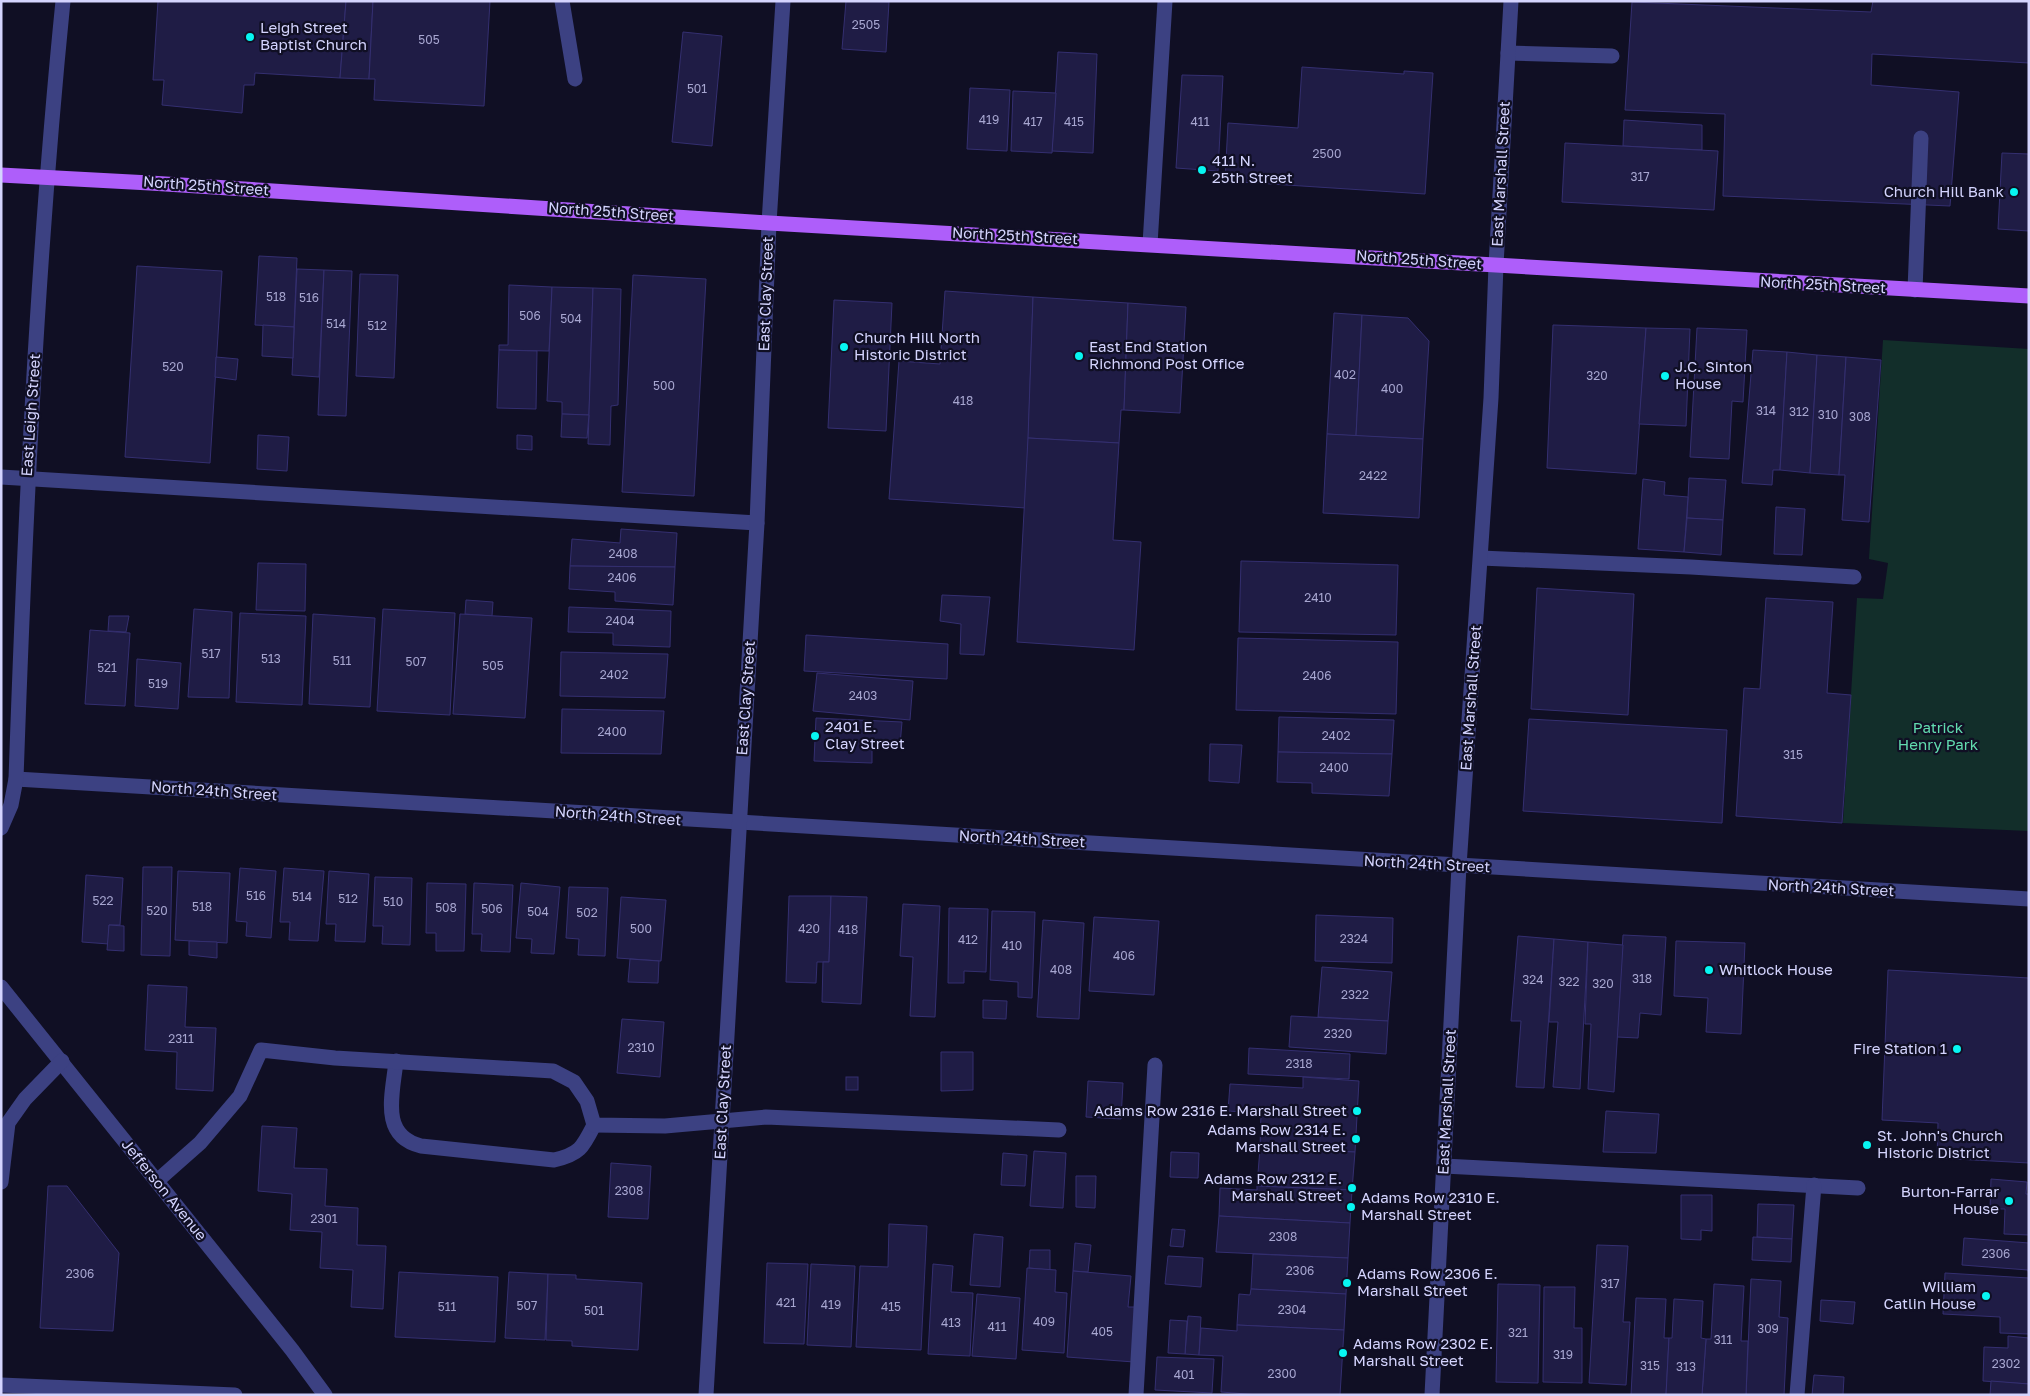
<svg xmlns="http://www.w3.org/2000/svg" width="2030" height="1396" font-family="'Golos Text',sans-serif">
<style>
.green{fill:#122e2a}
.building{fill:#1f1c45;stroke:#342f70}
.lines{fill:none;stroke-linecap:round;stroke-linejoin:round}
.minor{stroke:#3c4182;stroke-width:15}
.major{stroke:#ae5efa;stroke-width:15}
.poi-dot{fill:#07f6f2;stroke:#100f24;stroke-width:2}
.labels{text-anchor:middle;stroke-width:4.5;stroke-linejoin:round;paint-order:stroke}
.number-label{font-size:12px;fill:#a7a6d0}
.poi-label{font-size:15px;fill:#d4d4fe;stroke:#100f24;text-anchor:start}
.street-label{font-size:15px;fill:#d4d4fe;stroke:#100f24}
.park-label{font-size:15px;fill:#62dcaf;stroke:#100f24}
</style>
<rect width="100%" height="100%" fill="#100f24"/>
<polygon class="green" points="1883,340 2029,349 2029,831 1843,823 1857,598 1883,599 1888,563 1869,559"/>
<g class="building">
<polygon points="158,1 346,1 340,78 255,73 254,85 244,85 242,113 162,105 164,80 153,80"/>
<polygon points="346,1 373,1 369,79 340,78"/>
<polygon points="373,1 490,1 484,106 374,100 375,79 369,79"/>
<polygon points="846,1 889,2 886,52 842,49"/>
<polygon points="1873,1 2029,1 2029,63 1872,54 1871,85 1959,92 1950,206 1723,196 1725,114 1625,110 1632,2 1871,12"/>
<polygon points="683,32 722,36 712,146 672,142"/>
<polygon points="1058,52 1097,54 1093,153 1052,151"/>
<polygon points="1302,67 1404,74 1404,71 1433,73 1425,194 1225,181 1228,123 1298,128"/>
<polygon points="1182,75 1223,76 1218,171 1176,168"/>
<polygon points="970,88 1010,90 1007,151 967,149"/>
<polygon points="1013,91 1056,93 1052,153 1011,151"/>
<polygon points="1624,120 1702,125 1702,150 1623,146"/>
<polygon points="1565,143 1718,151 1714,210 1562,202"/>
<polygon points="2002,153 2029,154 2029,231 1998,229"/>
<polygon points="259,256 297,258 294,327 255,325"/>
<polygon points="137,266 222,271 210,463 125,457"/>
<polygon points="297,269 324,270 319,377 292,375"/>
<polygon points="324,270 352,271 346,416 318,415"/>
<polygon points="360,274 398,275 394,378 356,376"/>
<polygon points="633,275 706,279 694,496 622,492"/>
<polygon points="509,285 552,287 549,351 499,350 499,345 508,345"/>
<polygon points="552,287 593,288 589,415 562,414 562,402 547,401"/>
<polygon points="593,288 621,289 618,405 611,406 610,445 588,444"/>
<polygon points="945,291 1033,297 1026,508 889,499 899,361 940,364"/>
<polygon points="1033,297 1128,303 1124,410 1121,410 1119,443 1028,438"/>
<polygon points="834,300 892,303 886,431 828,428"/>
<polygon points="1128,303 1186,307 1180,413 1124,410"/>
<polygon points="1334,313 1362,315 1356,436 1327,434"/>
<polygon points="1362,315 1408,318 1429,341 1423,439 1356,436"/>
<polygon points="263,325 294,327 293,358 262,356"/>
<polygon points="1553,325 1646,328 1636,474 1547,468"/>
<polygon points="1646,328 1690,329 1686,426 1639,424"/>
<polygon points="1697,328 1747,330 1743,402 1732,401 1729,459 1690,457"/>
<polygon points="499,350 537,351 536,409 497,408"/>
<polygon points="1753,350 1787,352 1780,470 1773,470 1772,485 1742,483"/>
<polygon points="1787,352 1817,355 1810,473 1780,470"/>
<polygon points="1817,355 1846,357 1839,475 1810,473"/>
<polygon points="216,357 238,359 236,380 215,377"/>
<polygon points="1846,357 1881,360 1869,522 1842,520 1845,475 1839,475"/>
<polygon points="562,414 589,415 587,438 561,437"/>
<polygon points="1327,434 1423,439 1419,518 1323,513"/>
<polygon points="258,435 289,437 287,471 257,469"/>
<polygon points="517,435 532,436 532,450 517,449"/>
<polygon points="1028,438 1119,443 1113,540 1141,542 1134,650 1017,642"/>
<polygon points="1689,478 1726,480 1723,520 1687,518"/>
<polygon points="1643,479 1665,482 1664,495 1688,497 1684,552 1638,549"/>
<polygon points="1776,507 1805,509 1802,555 1774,554"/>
<polygon points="1687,518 1723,520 1721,555 1684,552"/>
<polygon points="621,529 677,533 675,567 570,566 572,539 620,543"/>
<polygon points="1241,561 1398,565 1396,635 1239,632"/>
<polygon points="258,563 306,564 305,611 256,610"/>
<polygon points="570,566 675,567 673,605 615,601 615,592 569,589"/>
<polygon points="1537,588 1634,594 1628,715 1531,709"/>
<polygon points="942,595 990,597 984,655 960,654 961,624 940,621"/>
<polygon points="1766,598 1833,602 1827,693 1851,695 1842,823 1736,816 1744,688 1760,689"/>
<polygon points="466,600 493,602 492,616 465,614"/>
<polygon points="569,607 671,611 670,647 613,645 613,633 568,632"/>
<polygon points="194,609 232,612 229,698 188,697"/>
<polygon points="383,609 455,613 450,715 377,711"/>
<polygon points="240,613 306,616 302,705 236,702"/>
<polygon points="313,614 375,618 370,707 309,704"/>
<polygon points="460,614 532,618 525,718 453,714"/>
<polygon points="109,616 129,616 126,632 108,631"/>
<polygon points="90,630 130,633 125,706 85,704"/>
<polygon points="806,635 948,644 947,679 804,671"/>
<polygon points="1238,638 1398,642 1396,714 1236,710"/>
<polygon points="561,652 668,654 665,698 560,696"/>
<polygon points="137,659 181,663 178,709 135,706"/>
<polygon points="817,673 913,681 910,720 813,711"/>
<polygon points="562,709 664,711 661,754 561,753"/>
<polygon points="1279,717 1394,720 1392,754 1278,752"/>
<polygon points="816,718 902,722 900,745 872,744 872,763 814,761"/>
<polygon points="1529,719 1727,730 1722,823 1523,811"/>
<polygon points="1210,744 1242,745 1239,783 1209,781"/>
<polygon points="1278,752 1392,754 1389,796 1312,793 1312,783 1277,782"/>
<polygon points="143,867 172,867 170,956 141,955"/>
<polygon points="240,868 276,871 271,938 246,936 247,922 236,921"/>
<polygon points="284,868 324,871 318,941 289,940 290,922 280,922"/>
<polygon points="178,871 230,873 227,943 175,940"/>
<polygon points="329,871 369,874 365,942 335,941 336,924 326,924"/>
<polygon points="86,875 123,878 120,925 109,925 109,944 82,942"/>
<polygon points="375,877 412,878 410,945 382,944 383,926 373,926"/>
<polygon points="427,883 466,884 464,951 436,951 436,933 426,933"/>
<polygon points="474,883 513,885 510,952 481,951 482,934 472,934"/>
<polygon points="521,883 560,887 554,954 531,953 532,939 516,938"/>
<polygon points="569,887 608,888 605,956 578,955 579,939 566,938"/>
<polygon points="789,896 831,896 829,962 817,962 816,983 786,982"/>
<polygon points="831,896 867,897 861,1004 822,1002 823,962 829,962"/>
<polygon points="621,897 666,900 661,961 617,958"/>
<polygon points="903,904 940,906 935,1017 910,1016 913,957 900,956"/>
<polygon points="949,908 988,909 986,972 964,971 964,983 948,983"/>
<polygon points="992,911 1035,912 1032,998 1018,997 1018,982 990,980"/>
<polygon points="1316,915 1393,918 1392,963 1315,961"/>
<polygon points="1094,917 1159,921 1154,995 1089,991"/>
<polygon points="1043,920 1084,923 1079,1019 1037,1017"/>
<polygon points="109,925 124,926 124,951 107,950"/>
<polygon points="1623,935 1666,937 1661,1015 1640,1013 1638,1038 1617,1037"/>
<polygon points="1518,936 1554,939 1544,1088 1516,1087 1521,1021 1511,1021"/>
<polygon points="1554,939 1588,942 1580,1089 1553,1087 1558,1022 1549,1022"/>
<polygon points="189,941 217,942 217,958 189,955"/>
<polygon points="1676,941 1745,943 1741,1034 1706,1032 1708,998 1674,996"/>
<polygon points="1588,942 1623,945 1614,1092 1588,1089 1591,1024 1585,1024"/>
<polygon points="630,959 659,961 658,983 628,982"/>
<polygon points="1322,967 1392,972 1388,1021 1318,1017"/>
<polygon points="1888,970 2029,978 2029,1163 1937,1158 1938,1123 1882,1120"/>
<polygon points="148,985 187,987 185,1027 216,1028 213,1091 176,1089 177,1052 145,1050"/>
<polygon points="983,1000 1007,1001 1006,1019 983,1018"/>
<polygon points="1291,1016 1388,1021 1386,1054 1289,1047"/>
<polygon points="622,1019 664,1022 660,1077 617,1073"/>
<polygon points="1249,1048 1350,1054 1349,1079 1248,1074"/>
<polygon points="941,1052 973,1052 973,1090 941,1091"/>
<rect x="846" y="1077" width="12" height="13"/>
<polygon points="1303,1077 1359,1081 1355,1152 1260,1148 1261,1113 1228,1111 1230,1084 1303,1088"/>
<polygon points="1088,1081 1123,1083 1121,1119 1086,1117"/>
<polygon points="1606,1111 1659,1114 1656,1153 1603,1152"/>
<polygon points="262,1126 297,1128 294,1168 327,1169 325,1206 358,1208 357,1245 386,1246 383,1309 351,1307 353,1270 320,1268 322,1232 290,1230 292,1194 258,1191"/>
<polygon points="1260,1148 1355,1152 1352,1190 1257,1186"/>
<polygon points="1034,1151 1066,1153 1063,1208 1030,1206"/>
<polygon points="1171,1152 1199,1153 1198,1178 1170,1177"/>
<polygon points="1003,1153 1027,1155 1025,1186 1001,1185"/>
<polygon points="611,1163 651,1166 648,1219 608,1217"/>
<polygon points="1076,1176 1096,1176 1095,1208 1076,1207"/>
<polygon points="1991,1179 2027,1182 2026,1194 2029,1194 2029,1235 2004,1234 2005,1209 1990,1209"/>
<polygon points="48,1186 67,1186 119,1253 113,1331 40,1328"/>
<polygon points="1257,1186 1352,1190 1350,1223 1219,1216 1220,1188 1257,1190"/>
<polygon points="1681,1195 1712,1195 1712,1231 1701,1230 1701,1240 1681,1239"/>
<polygon points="1758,1204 1794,1205 1792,1239 1757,1237"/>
<polygon points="1219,1216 1350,1223 1348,1258 1216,1252"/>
<polygon points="889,1224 927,1226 921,1350 856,1347 860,1266 888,1267"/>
<polygon points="1172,1229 1185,1230 1183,1247 1170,1246"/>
<polygon points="974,1234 1003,1237 1000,1287 970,1285"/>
<polygon points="1753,1237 1792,1239 1791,1262 1752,1260"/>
<polygon points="1964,1238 2029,1243 2029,1276 2028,1270 1962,1265"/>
<polygon points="1075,1243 1091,1245 1088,1272 1073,1271"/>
<polygon points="1597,1245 1628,1246 1623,1322 1630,1322 1626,1385 1589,1383"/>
<polygon points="1030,1250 1050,1250 1050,1270 1029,1268"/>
<polygon points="1253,1254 1348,1258 1346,1294 1251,1289"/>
<polygon points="1168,1256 1203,1258 1201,1287 1165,1284"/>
<polygon points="767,1263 808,1264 804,1344 764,1343"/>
<polygon points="811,1264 855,1266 851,1347 807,1345"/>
<polygon points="933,1264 953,1266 951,1292 973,1293 970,1356 928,1354"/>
<polygon points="1027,1268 1056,1270 1055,1292 1067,1293 1064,1353 1022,1350"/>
<polygon points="1073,1271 1131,1276 1128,1307 1138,1307 1134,1362 1067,1357"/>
<polygon points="399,1272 498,1277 495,1342 395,1337"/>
<polygon points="509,1272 548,1274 545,1340 505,1338"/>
<polygon points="1945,1273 2029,1278 2029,1334 2000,1333 2000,1317 1943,1314"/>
<polygon points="548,1274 576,1275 576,1279 642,1283 638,1350 572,1346 572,1341 546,1340"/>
<polygon points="1751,1279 1781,1281 1779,1317 1788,1318 1784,1395 1746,1395"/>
<polygon points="1498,1284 1540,1285 1538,1383 1496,1382"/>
<polygon points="1714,1284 1744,1286 1741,1341 1748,1341 1746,1395 1702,1395 1706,1339 1711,1339"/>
<polygon points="1544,1287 1575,1287 1574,1328 1582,1328 1582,1383 1543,1382"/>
<polygon points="1251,1289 1346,1294 1344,1330 1237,1325 1239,1294 1250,1295"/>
<polygon points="977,1294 1020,1298 1016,1359 972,1356"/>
<polygon points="1636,1298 1666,1299 1664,1338 1669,1338 1666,1395 1631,1395"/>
<polygon points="1674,1299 1703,1301 1701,1338 1706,1339 1702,1395 1666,1395 1669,1338 1672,1338"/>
<polygon points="1821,1300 1855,1302 1853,1324 1820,1321"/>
<polygon points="1188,1316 1201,1317 1199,1355 1185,1354"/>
<polygon points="1170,1320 1187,1321 1185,1354 1168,1353"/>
<polygon points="1237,1325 1344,1330 1340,1395 1259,1395 1221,1392 1223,1356 1199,1355 1201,1328 1237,1331"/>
<polygon points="2008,1336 2029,1338 2029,1384 1983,1381 1984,1347 2008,1348"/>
<polygon points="1157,1357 1214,1359 1212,1393 1155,1390"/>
<polygon points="1814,1375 1844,1377 1843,1395 1812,1395"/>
<polygon points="1991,1381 2029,1384 2029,1395 1990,1395"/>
</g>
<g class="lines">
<g class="minor">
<polyline points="562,1 575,79"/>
<polyline points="1508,53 1612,56"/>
<polyline points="1150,244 1165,1"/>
<polyline points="1915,290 1921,138"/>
<polyline points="1,477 757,523"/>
<polyline points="1481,558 1691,567 1854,577"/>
<polyline points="16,779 2029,899"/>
<path d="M1,828l10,-23 5,-26c9,-260 21,-519 47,-778"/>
<polyline points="1,987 292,1350 325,1395"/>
<path d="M396,1061c-3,32 -17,75 25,85l133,14c26,-6 29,-13 40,-35"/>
<polyline points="1444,1166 1858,1188"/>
<polyline points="157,1181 200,1143 240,1096 261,1050 335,1058 553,1071 574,1082 587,1101 594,1125 665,1126 766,1117 1059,1130"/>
<polyline points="1,1182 8,1123 25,1099 62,1061"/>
<polyline points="1,1385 235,1395"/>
<polyline points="706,1395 757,523 769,223 783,1"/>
<polyline points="1136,1395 1155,1065"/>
<polyline points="1432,1395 1459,866 1491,398 1496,265 1511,1"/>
<polyline points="1797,1395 1814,1185"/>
</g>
<polyline class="major" points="1,175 150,183 769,223 2029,296"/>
</g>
<g class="poi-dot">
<circle cx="250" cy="37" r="5"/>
<circle cx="1202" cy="170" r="5"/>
<circle cx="2014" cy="192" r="5"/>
<circle cx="844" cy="347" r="5"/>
<circle cx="1079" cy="356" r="5"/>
<circle cx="1665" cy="376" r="5"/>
<circle cx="815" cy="736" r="5"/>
<circle cx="1709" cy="970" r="5"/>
<circle cx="1957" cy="1049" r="5"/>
<circle cx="1357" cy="1111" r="5"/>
<circle cx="1356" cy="1139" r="5"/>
<circle cx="1867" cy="1145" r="5"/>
<circle cx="1352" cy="1188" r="5"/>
<circle cx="2009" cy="1201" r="5"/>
<circle cx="1351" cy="1207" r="5"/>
<circle cx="1347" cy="1283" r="5"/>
<circle cx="1986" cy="1296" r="5"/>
<circle cx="1343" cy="1353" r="5"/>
</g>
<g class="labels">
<g class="number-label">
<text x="866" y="29">2505</text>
<text x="429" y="44">505</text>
<text x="697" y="93">501</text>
<text x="989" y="124">419</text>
<text x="1033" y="126">417</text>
<text x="1074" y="126">415</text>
<text x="1200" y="126">411</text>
<text x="1327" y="158">2500</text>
<text x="1640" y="181">317</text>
<text x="276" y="301">518</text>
<text x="309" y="302">516</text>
<text x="530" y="320">506</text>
<text x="571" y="323">504</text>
<text x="336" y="328">514</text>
<text x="377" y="330">512</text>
<text x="173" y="371">520</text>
<text x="1345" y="379">402</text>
<text x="1597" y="380">320</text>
<text x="664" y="390">500</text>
<text x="1392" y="393">400</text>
<text x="963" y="405">418</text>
<text x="1766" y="415">314</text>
<text x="1799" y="416">312</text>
<text x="1828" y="419">310</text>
<text x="1860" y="421">308</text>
<text x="1373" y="480">2422</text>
<text x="623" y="558">2408</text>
<text x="622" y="582">2406</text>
<text x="1318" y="602">2410</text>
<text x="620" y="625">2404</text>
<text x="211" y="658">517</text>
<text x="271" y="663">513</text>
<text x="342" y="665">511</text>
<text x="416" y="666">507</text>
<text x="493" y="670">505</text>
<text x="107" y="672">521</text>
<text x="614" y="679">2402</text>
<text x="1317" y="680">2406</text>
<text x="158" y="688">519</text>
<text x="863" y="700">2403</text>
<text x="612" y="736">2400</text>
<text x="1336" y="740">2402</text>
<text x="1793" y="759">315</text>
<text x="1334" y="772">2400</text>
<text x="256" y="900">516</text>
<text x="302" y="901">514</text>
<text x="348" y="903">512</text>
<text x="103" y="905">522</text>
<text x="393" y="906">510</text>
<text x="202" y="911">518</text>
<text x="446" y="912">508</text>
<text x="492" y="913">506</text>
<text x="157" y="915">520</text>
<text x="538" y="916">504</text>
<text x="587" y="917">502</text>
<text x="641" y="933">500</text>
<text x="809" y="933">420</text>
<text x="848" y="934">418</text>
<text x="1354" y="943">2324</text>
<text x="968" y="944">412</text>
<text x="1012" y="950">410</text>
<text x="1124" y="960">406</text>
<text x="1061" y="974">408</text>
<text x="1642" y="983">318</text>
<text x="1533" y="984">324</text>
<text x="1569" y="986">322</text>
<text x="1603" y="988">320</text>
<text x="1355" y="999">2322</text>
<text x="1338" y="1038">2320</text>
<text x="181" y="1043">2311</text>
<text x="641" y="1052">2310</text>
<text x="1299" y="1068">2318</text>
<text x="629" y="1195">2308</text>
<text x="324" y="1223">2301</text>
<text x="1283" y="1241">2308</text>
<text x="1996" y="1258">2306</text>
<text x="1300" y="1275">2306</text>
<text x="80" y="1278">2306</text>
<text x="1610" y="1288">317</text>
<text x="786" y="1307">421</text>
<text x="831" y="1309">419</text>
<text x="527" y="1310">507</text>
<text x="447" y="1311">511</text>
<text x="891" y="1311">415</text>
<text x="1292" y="1314">2304</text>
<text x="594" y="1315">501</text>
<text x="1044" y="1326">409</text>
<text x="951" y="1327">413</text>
<text x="997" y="1331">411</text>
<text x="1768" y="1333">309</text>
<text x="1102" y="1336">405</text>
<text x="1518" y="1337">321</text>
<text x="1723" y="1344">311</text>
<text x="1563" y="1359">319</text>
<text x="2006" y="1368">2302</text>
<text x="1650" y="1370">315</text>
<text x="1686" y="1371">313</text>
<text x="1282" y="1378">2300</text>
<text x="1184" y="1379">401</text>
</g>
<g class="poi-label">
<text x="260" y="33">Leigh Street<tspan x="260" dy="17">Baptist Church</tspan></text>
<text x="1212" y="166">411 N.<tspan x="1212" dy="17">25th Street</tspan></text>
<text x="2004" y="197" text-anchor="end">Church Hill Bank</text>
<text x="854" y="343">Church Hill North<tspan x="854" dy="17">Historic District</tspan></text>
<text x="1089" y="352">East End Station<tspan x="1089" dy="17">Richmond Post Office</tspan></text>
<text x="1675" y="372">J.C. Sinton<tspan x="1675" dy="17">House</tspan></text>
<text x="825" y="732">2401 E.<tspan x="825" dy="17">Clay Street</tspan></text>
<text x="1719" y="975">Whitlock House</text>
<text x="1947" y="1054" text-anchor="end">Fire Station 1</text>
<text x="1347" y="1116" text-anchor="end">Adams Row 2316 E. Marshall Street</text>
<text x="1346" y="1135" text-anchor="end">Adams Row 2314 E.<tspan x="1346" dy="17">Marshall Street</tspan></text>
<text x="1877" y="1141">St. John's Church<tspan x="1877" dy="17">Historic District</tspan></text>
<text x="1342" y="1184" text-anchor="end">Adams Row 2312 E.<tspan x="1342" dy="17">Marshall Street</tspan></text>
<text x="1999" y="1197" text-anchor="end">Burton-Farrar<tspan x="1999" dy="17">House</tspan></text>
<text x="1361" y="1203">Adams Row 2310 E.<tspan x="1361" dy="17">Marshall Street</tspan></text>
<text x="1357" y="1279">Adams Row 2306 E.<tspan x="1357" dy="17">Marshall Street</tspan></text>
<text x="1976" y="1292" text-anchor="end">William<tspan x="1976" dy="17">Catlin House</tspan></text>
<text x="1353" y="1349">Adams Row 2302 E.<tspan x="1353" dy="17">Marshall Street</tspan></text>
</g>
<g class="street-label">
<text transform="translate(1501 174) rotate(-87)" y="5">East Marshall Street</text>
<text transform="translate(206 186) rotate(4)" y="5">North 25th Street</text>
<text transform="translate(611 212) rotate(4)" y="5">North 25th Street</text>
<text transform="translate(1015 236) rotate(3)" y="5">North 25th Street</text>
<text transform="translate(1419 260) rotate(4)" y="5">North 25th Street</text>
<text transform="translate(1823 285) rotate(3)" y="5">North 25th Street</text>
<text transform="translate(766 294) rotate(-88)" y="5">East Clay Street</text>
<text transform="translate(31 415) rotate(-86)" y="5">East Leigh Street</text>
<text transform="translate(746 698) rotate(-86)" y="5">East Clay Street</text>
<text transform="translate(1471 698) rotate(-86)" y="5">East Marshall Street</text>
<text transform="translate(214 791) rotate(4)" y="5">North 24th Street</text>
<text transform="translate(618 816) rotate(4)" y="5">North 24th Street</text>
<text transform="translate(1022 839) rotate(3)" y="5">North 24th Street</text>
<text transform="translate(1427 864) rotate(3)" y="5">North 24th Street</text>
<text transform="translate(1831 888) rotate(3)" y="5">North 24th Street</text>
<text transform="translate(723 1102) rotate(-87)" y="5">East Clay Street</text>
<text transform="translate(1447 1102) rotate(-87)" y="5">East Marshall Street</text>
<text transform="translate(164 1190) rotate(51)" y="5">Jefferson Avenue</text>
</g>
<g class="park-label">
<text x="1938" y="733">Patrick<tspan x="1938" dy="17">Henry Park</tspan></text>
</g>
</g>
<rect width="2030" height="1396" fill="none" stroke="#d4d4fe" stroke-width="5"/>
</svg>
